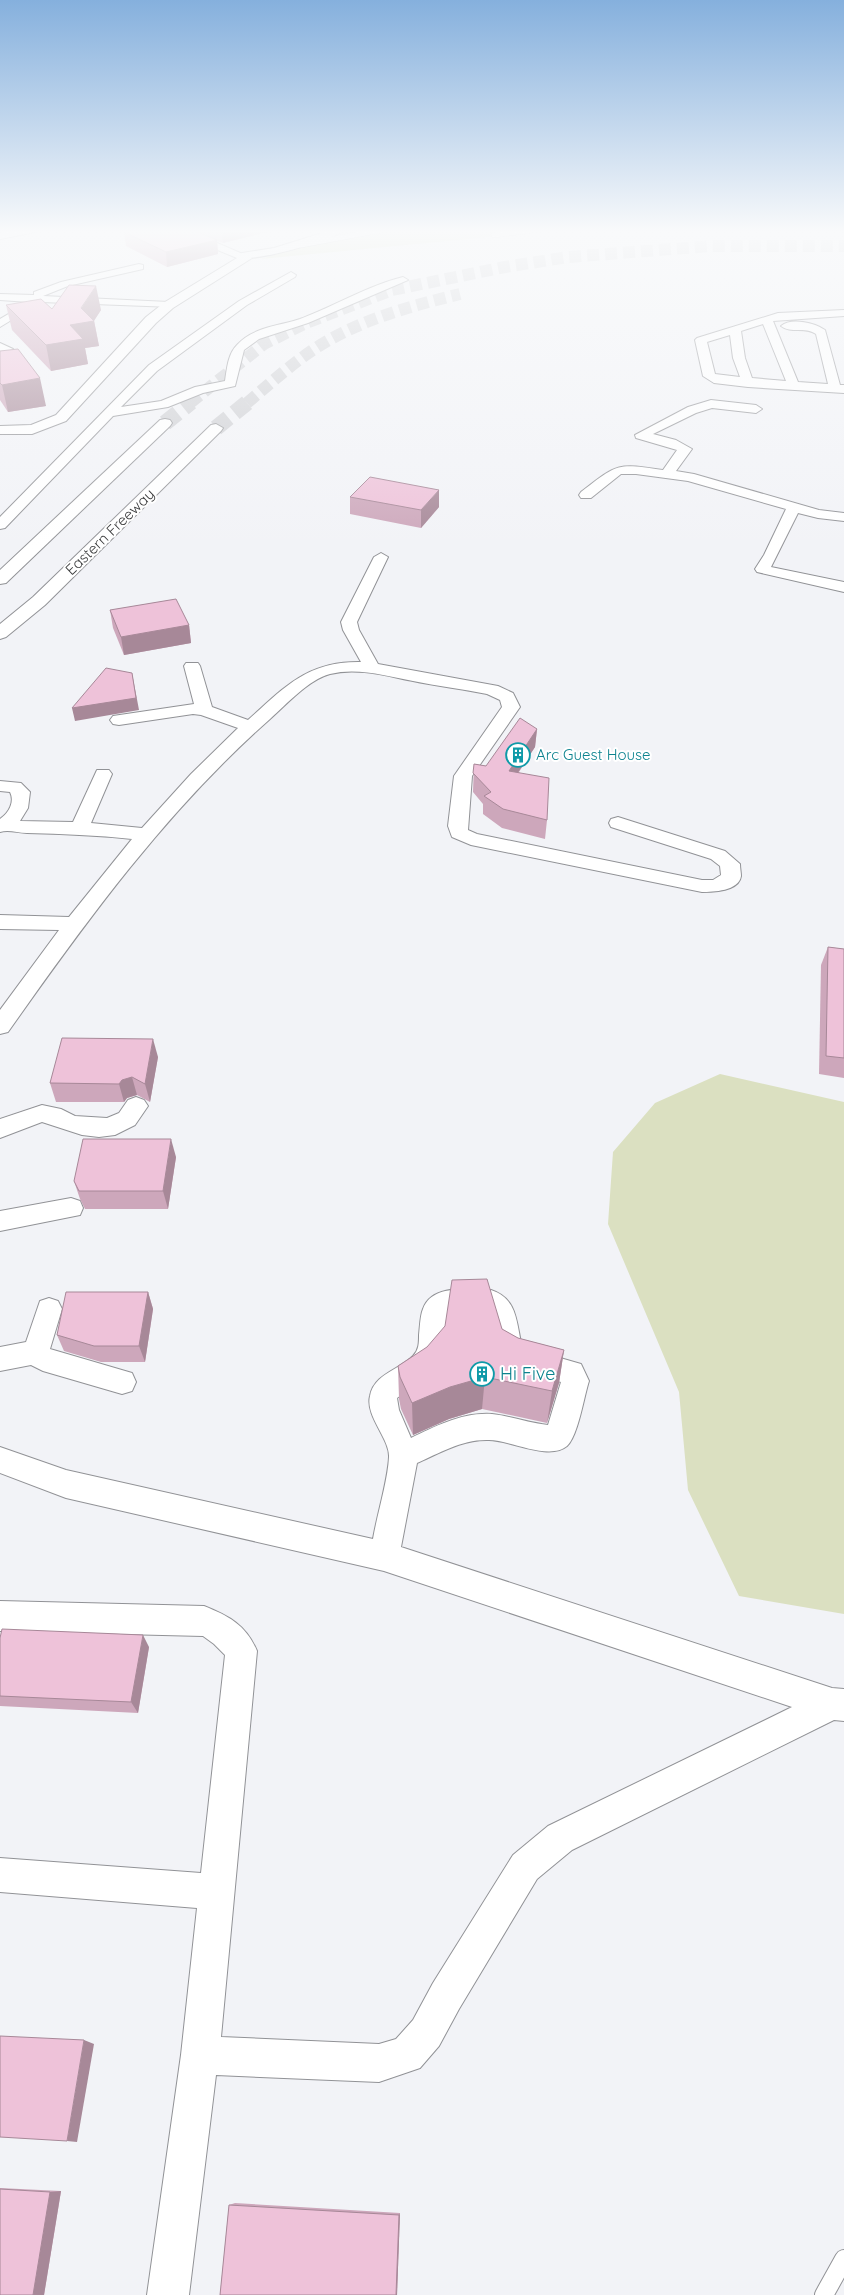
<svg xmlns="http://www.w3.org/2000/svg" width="844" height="2295" font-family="Quicksand,sans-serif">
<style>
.green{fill:#dbe0c1}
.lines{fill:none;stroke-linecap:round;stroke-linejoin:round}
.motorway-tunnel-far1{stroke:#cdced2;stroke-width:12;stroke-dasharray:12 6;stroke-linecap:butt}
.motorway-tunnel{stroke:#cdced2;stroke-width:16;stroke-dasharray:16 8;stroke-linecap:butt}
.service-far1-casing{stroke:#919296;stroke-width:6}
.service-casing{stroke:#919296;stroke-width:20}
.minor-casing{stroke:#919296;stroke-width:2}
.tertiary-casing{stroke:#919296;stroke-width:2}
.motorway-casing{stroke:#919296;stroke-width:2}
.service-far1{stroke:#fff;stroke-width:5}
.service{stroke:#fff;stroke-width:18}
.minor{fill:#fff;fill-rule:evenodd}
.tertiary{fill:#fff;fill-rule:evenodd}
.motorway{fill:#fff;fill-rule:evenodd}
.wall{fill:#cda7bb}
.shaded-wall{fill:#a78898}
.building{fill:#eec2d9;stroke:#a78898}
.labels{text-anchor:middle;stroke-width:4;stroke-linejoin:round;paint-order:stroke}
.far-street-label{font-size:15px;fill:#3a3b3c;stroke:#fff}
.far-culture-label{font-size:15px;fill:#0d838f;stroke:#fff;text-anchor:start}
.culture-label{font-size:18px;fill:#0d838f;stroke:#fff;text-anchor:start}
</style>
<rect width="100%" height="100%" fill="#f2f3f7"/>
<g class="green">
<polygon points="354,230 562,230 261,259"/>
<polygon points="720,1074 844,1102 844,1614 739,1596 688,1490 679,1392 608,1224 613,1152 655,1103"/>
</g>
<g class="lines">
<g class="motorway-tunnel-far1">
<polyline points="190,403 264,344 306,323 392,290 505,267 568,257 711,246 844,246"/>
<path d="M247,403c26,-22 52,-46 82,-63 41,-23 86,-35 131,-46"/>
</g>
<g class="motorway-tunnel">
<polyline points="165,423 191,402"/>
<polyline points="216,428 248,402"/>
</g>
<g class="service-far1-casing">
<g id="service-far1">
<polyline points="317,230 329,233"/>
<polyline points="494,235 534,230"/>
<polyline points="301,245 381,230"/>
</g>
</g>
<g class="service-casing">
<polyline id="service" points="824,2295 844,2259"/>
</g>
<g class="minor-casing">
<g id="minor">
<path d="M332,230h13c-11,10 -98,35 -108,26l5,-3 32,-5z"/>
<polygon points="139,264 143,265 143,269 68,286 43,296 169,302 174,305 173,307 41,302 0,327 0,319 29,302 0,300 0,294 34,295 34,292 61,282"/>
<path d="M291,272l5,3 -1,2 -48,28 -90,66 -36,36 40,-6 34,-14 30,-6c2,-13 3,-27 12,-36 16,-18 42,-19 63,-26 35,-13 67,-33 103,-42l5,3 -100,43 -49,16 -15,11 -9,36 -32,7 -35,14 -55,9 -108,112 -5,1v-12l149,-152 90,-64z"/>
<path d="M844,310v6l-71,5 25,61 30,2 -12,-50c-11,-8 -25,0 -35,-8 10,-9 34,-3 44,4l15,55h4v8l-96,-6 -34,-4 -11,-7 -8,-36 2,-2 81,-25zM763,324l23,57 -34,-3 -7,-20 -4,-27zM730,335l3,23 7,19 -25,-3 -8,-32z"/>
<polygon points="0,343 13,349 18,358 11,369 0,372 0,364 6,358 4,353 0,351"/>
<path d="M711,400l45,5 6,4 -6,4 -44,-5 -16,5 -43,21 23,6 16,9 -16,22 18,3 125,36 25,3v8l-26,-3 -20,-5 -27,54 73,15v10l-87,-20 -2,-3 9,-14 22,-46 -98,-28 -52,-7h-15l-30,24h-10l-2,-3 2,-3c37,-29 36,-29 82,-22l14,-20 -41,-12 -1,-3 53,-28z"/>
<path d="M381,553l7,4 -31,65 2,8 19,34 120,22 15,7 7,14 -48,69 -4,54 9,4 225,46h11l8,-5 -1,-9 -9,-7 -100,-32 -2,-4 2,-4 7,-2 107,34 15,13c0,4 1,9 1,12 -2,15 -28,16 -39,16l-231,-47 -19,-8 -4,-11 6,-50 48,-69 -2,-7 -13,-6c-25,-5 -50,-8 -74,-13 -26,-5 -56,-14 -83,-7 -22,6 -43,30 -60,45 -103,91 -183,201 -262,313l-8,2v-24l59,-80 -59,-1v-14l69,2 63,-78c-35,-4 -70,-5 -105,-6 -10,0 -18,-4 -27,-1v-13c9,-6 15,-17 10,-27l-10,-1v-10l21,2 9,9 -2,16 -8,13 53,1 24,-52h12l3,4 -21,49 51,5 49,-54 47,-46 -37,-13 -8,-1 -74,11 -6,-1 -3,-4 3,-4 81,-12 -10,-38 2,-3h12l2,3 12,41 36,13c37,-33 59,-59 113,-58l-18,-32 -2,-8 33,-65z"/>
<polygon points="136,1097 144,1100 148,1106 135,1125 115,1135 99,1137 82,1135 42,1122 0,1138 0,1119 42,1105 61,1109 75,1116 107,1118 119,1113 128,1100"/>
<polygon points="71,1198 80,1201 83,1208 80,1215 0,1231 0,1211"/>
<path d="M491,1290c27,9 25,32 31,57l59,17 8,17c-5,15 -11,55 -22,65 -18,15 -57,-6 -78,-6 -27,-1 -49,13 -72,23l-16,84 431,141 12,1v32l-10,-1 -262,130 -35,29 -78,130 -20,37 -19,22 -41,14 -163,-7 -27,220h-42l34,-240 16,-147 -197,-16v-34l201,15 24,-218 -11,-11 -11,-8 -203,-5v-30l204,5c25,10 42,19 53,45l-36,386 158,7 17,-5 17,-19 20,-37 80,-128 35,-29 244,-119 -408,-136 -318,-73 -66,-25v-26l66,23 307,69c4,-24 15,-59 16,-82 1,-18 -24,-41 -19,-61 4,-22 29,-26 43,-40 6,-6 6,-13 6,-21 1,-8 1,-19 4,-26 9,-26 47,-19 68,-19zM486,1312l14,49 15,8 46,13 -13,43c-19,-2 -37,-9 -56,-11 -29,-2 -56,12 -81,24l-12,-28 -2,-12c17,-12 44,-25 48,-47 2,-12 2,-24 3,-36l2,-2z"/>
<polygon points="49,1298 58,1301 62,1309 50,1349 132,1373 136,1382 132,1391 122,1394 43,1371 31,1365 0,1371 0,1347 26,1342 40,1301"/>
</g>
</g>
<g class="tertiary-casing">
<g id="tertiary">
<polygon points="16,230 37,230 35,232 0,239 0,233"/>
<polygon points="173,230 187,230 252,258 173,308 156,323 66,421 32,434 0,434 0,426 31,425 56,415 146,317 165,302 237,258 174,232"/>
</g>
</g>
<g class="motorway-casing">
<g id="motorway">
<polygon points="165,419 170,420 172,423 170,426 6,583 0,584 0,570 160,420"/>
<polygon points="216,424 223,428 221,431 45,605 6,637 0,639 0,624 33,597 211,425"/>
</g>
</g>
<use href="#service-far1" class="service-far1"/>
<use href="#service" class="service"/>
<use href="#minor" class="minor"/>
<use href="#tertiary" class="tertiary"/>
<use href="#motorway" class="motorway"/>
</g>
<g class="wall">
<polygon points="132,230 275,230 223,243 217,241 218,254 167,267 126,246 124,232"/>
<polygon points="6,305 52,309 101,310 94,320 99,346 85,348 88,364 51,371 12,330"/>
<polygon points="0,351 46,406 8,412 0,400"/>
<polygon points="350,497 439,507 421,528 350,514"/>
<polygon points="110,610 189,625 191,643 124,655 113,628"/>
<polygon points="537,729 535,747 519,772 547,820 545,839 502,828 483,814 483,804 473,792 474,764 486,766"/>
<polygon points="828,947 844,949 844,1078 819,1074 821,965"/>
<polygon points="158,1057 150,1102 137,1095 127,1098 124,1102 56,1102 50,1083"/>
<polygon points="176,1157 168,1209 85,1209 80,1199 74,1181"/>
<polygon points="148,1292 153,1309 145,1362 101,1362 64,1351 57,1335"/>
<polygon points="502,1329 518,1338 564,1350 559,1383 547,1423 482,1409 449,1419 413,1435 401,1409 399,1399 398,1366"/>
<polygon points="0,1638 149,1647 138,1713 0,1706"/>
<polygon points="0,2188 61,2191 44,2295 0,2295"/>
<polygon points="235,2203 400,2213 397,2295 220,2295 229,2205"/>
</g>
<g class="shaded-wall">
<polygon points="227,230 275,230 223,243 221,231"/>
<polygon points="217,240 218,254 167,267 166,252"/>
<polygon points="96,286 101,310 94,321 99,346 85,348 88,364 51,371 46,345 70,325"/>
<polygon points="40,378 46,406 8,412 2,385"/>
<polygon points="439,490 439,507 421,528 421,510"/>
<polygon points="189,625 191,643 124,655 121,637"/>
<polygon points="132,673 139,710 75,721 72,708"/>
<polygon points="537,729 535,747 507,789 509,771"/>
<polygon points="153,1039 158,1057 150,1102 145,1084"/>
<polygon points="132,1077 137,1095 127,1098 124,1102 119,1084 122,1080"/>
<polygon points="171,1139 176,1157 168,1209 163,1191"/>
<polygon points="148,1292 153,1309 145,1362 139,1346"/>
<polygon points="564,1350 559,1383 547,1423 552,1391"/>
<polygon points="485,1377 482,1409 449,1419 413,1435 412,1403 450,1387"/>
<polygon points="143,1635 149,1647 138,1713 131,1702"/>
<polygon points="84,2040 94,2044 77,2142 67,2141"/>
<polygon points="61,2191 44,2295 33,2295 50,2192"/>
<polygon points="400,2213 397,2295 396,2295 399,2215"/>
</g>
<g class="building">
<polygon points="132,230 193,230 217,240 166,252 124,232"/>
<polygon points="69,285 96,286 81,308 94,321 70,325 83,339 46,345 6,305 41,299 52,309"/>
<polygon points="18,349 40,378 2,385 0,383 0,351"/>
<polygon points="370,477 439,490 421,510 350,497"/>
<polygon points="176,599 189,625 121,637 110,610"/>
<polygon points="106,668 132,673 136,698 72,708"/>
<polygon points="520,718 537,729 509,771 549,778 547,820 503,809 484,796 491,792 473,773 474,764 486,766"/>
<polygon points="828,947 844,949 844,1058 826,1056"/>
<polygon points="62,1038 153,1039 145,1084 132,1077 122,1080 119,1084 50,1083"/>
<polygon points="83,1139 171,1139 163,1191 79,1191 74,1181"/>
<polygon points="487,1279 502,1329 518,1338 564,1350 552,1391 485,1377 450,1387 412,1403 400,1377 398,1366 427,1347 445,1326 452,1280"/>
<polygon points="66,1292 148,1292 139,1346 94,1346 57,1335"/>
<polygon points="2,1629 143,1635 131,1702 0,1696 0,1638"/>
<polygon points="0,2036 84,2040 67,2141 0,2137"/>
<polygon points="0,2189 50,2192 33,2295 0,2295"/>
<polygon points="229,2205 399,2215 396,2295 220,2295"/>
</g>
<linearGradient id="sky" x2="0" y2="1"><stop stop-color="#85b0dd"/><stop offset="0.42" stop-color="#f9fafb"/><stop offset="1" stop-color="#f9fafb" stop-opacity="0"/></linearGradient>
<rect width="844" height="551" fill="url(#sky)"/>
<defs>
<g id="building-ring" transform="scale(1.25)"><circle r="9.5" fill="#fff" stroke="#0f9aa8" stroke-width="1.5"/><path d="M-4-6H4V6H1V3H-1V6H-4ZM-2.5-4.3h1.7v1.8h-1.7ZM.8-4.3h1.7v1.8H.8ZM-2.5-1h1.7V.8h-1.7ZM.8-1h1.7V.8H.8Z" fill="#0f9aa8"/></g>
</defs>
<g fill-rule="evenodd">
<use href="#building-ring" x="518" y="755"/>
<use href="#building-ring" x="482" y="1374"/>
</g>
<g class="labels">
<g class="far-street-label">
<text transform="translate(110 532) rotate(-44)" y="5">Eastern Freeway</text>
</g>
<g class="far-culture-label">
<text x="536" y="760">Arc Guest House</text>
</g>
<g class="culture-label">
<text x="500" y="1380">Hi Five</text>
</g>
</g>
</svg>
